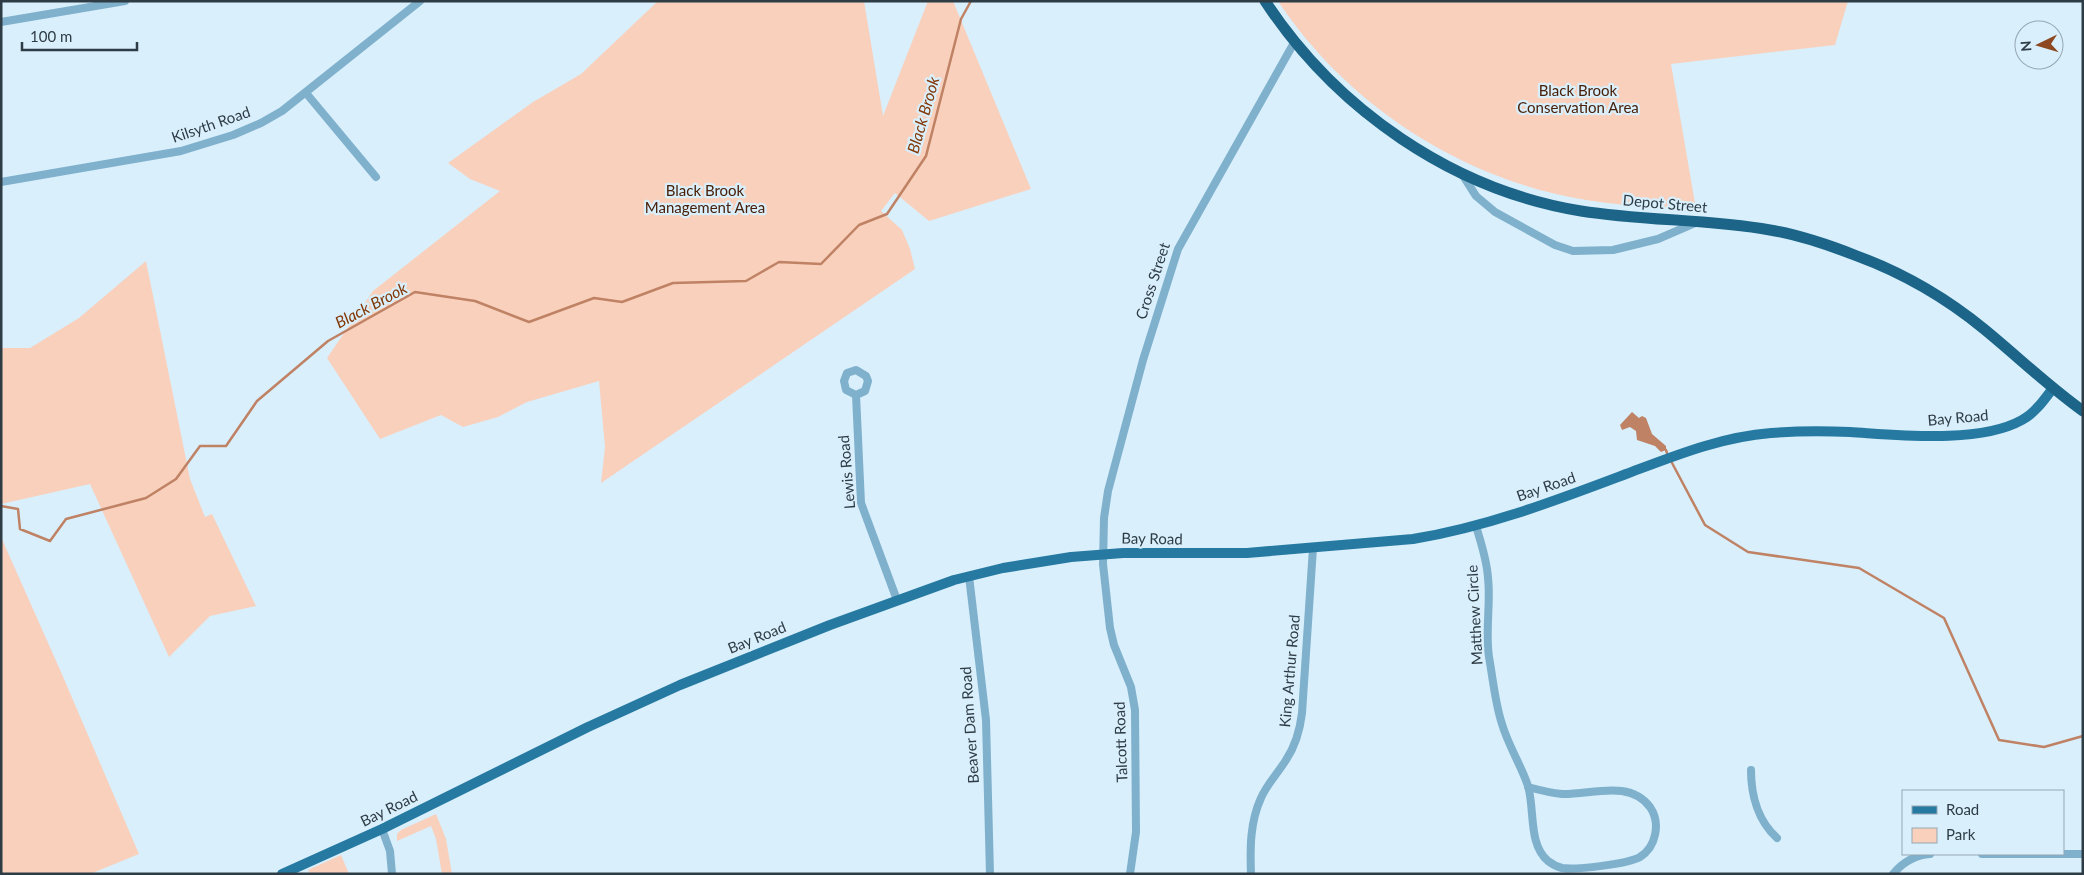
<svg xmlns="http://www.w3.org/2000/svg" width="2084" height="875" font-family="Lato,sans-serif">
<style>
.green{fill:#f9d0bc}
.water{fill:#bf8264}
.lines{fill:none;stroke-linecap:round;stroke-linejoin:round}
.stream{stroke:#bf8264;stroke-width:2.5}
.minor{stroke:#7fb0cc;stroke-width:8}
.major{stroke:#267aa2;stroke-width:10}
.highway{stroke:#1c6588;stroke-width:11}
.labels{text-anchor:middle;stroke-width:4.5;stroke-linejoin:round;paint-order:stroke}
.park-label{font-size:15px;fill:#492009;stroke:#d9effc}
.street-label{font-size:15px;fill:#2e3c45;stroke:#d9effc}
.water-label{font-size:16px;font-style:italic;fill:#833706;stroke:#d9effc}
</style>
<rect width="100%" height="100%" fill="#d9effc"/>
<g class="green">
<polygon points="658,1 864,1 883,116 928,1 953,1 1031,189 929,221 895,193 881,211 902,230 910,249 915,269 601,483 605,447 599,381 527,402 498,417 463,427 441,415 380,439 327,358 373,291 500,191 470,179 448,163 533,102 581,74"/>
<path d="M1278,1h570l-13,44 -164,19 25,145c-48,-2 -97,-4 -144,-16 -110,-27 -211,-97 -274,-192z"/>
<polygon points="146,261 190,479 205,517 212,514 256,606 210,616 169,657 90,484 1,504 1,348 30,348 79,318"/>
<polygon points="1,537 61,672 139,854 90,874 1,874"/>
<polygon points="436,814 446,839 452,874 442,874 436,839 431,826 397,841 397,834 401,830"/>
<polygon points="341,855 349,874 310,874 308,870"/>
</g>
<polygon class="water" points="1632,412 1639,418 1642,416 1646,418 1652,434 1666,446 1666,450 1661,452 1655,446 1637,440 1636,431 1630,427 1622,430 1620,425"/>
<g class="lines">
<g class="stream">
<polyline points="1666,450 1667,453"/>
<polyline points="1671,461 1705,525 1748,552 1859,568 1944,618 1999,740 2044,747 2083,736"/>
<polyline points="1,506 18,509 20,529 50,541 66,519 146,498 176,479 200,446 226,446 257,401 328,341 415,292 475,301 529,322 594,298 622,302 673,283 746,281 779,262 821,264 859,225 887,214 926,156 961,19 971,1"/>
</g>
<g class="minor">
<polyline points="1,22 125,1"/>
<polyline points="306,93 376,177"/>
<polyline points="1462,174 1476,196 1495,212 1555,245 1573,251 1613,250 1658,239 1695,223"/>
<polyline points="1,182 181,151 233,135 261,123 282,111 420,1"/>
<polyline points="856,395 846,390 844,381 847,373 856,370 866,376 868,381 865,391 856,395 861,503 897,600"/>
<path d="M1476,526c5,17 11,34 12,52 3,26 -3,52 1,79 4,22 6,46 13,67 6,21 19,41 26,62 7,24 0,58 20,75 4,3 10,6 14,7 14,2 66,-4 78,-11 16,-10 21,-34 10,-50 -21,-28 -59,-12 -88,-13 -11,-1 -23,-4 -34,-7"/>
<polyline points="969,576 986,720 990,874"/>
<path d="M1751,770c0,25 7,51 26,68"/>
<polyline points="382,829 390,851 392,874"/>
<polyline points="1982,854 2083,854"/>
<polyline points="1130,874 1136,832 1135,710 1131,687 1114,645 1110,628 1103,564 1104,518 1108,491 1143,360 1178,249 1295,41"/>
<path d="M1251,874c-1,-26 -1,-52 10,-76 6,-14 17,-25 25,-38 10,-15 14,-30 16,-47l11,-165"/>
<path d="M1893,874c10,-12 22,-19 37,-20"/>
</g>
<path class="major" d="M282,874l100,-45 206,-102 92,-42 150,-60 124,-45 49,-12 68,-11 52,-4h124l166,-14c74,-12 144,-39 213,-65 48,-18 94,-37 145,-41 26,-2 53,-2 79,-1 49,3 129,12 172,-12 13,-7 22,-20 31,-32"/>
<path class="highway" d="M1265,1c71,108 187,189 316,210 63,10 127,8 189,19 30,5 59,15 87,26 46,17 89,42 127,73 33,27 64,57 99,82"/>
</g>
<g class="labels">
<g class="park-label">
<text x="1578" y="96">Black Brook<tspan x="1578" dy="17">Conservation Area</tspan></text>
<text x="705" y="196">Black Brook<tspan x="705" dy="17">Management Area</tspan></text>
</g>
<g class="street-label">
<text transform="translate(211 125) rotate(-19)" y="5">Kilsyth Road</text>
<text transform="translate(1665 204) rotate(5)" y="5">Depot Street</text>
<text transform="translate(1153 281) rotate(-72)" y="5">Cross Street</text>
<text transform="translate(1958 418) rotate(-5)" y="5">Bay Road</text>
<text transform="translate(847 472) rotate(-95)" y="5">Lewis Road</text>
<text transform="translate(1546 487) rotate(-19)" y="5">Bay Road</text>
<text transform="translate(1152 539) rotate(1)" y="5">Bay Road</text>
<text transform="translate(1475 615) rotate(-93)" y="5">Matthew Circle</text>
<text transform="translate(757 638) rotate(-22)" y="5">Bay Road</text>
<text transform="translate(1290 671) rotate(-85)" y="5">King Arthur Road</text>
<text transform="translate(970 725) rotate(-94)" y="5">Beaver Dam Road</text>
<text transform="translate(1121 742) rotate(-92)" y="5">Talcott Road</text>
<text transform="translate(389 809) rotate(-26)" y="5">Bay Road</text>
</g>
<g class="water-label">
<text transform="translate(923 115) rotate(-74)" y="6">Black Brook</text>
<text transform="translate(371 305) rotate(-28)" y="6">Black Brook</text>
</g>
</g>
<rect width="2084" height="875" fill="none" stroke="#2e3c45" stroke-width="5"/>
<rect x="1902" y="790" width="162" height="65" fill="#d9effc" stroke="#95a7b3"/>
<rect x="1912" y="806" width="25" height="8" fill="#267aa2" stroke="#95a7b3"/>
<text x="1946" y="815" font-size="15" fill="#2e3c45">Road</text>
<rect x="1912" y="828" width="25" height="15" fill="#f9d0bc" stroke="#95a7b3"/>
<text x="1946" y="840" font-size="15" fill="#2e3c45">Park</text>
<g transform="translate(2039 45) rotate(265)"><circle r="24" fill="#d9effc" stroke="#95a7b3"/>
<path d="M0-4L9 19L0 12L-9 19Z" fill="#8d4721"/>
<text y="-8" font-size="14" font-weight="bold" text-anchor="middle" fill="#2e3c45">N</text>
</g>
<path d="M22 42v8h115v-8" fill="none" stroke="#2e3c45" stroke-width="2.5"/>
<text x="30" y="42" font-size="15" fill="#2e3c45" stroke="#d9effc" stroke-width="4" paint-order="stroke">100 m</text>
</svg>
